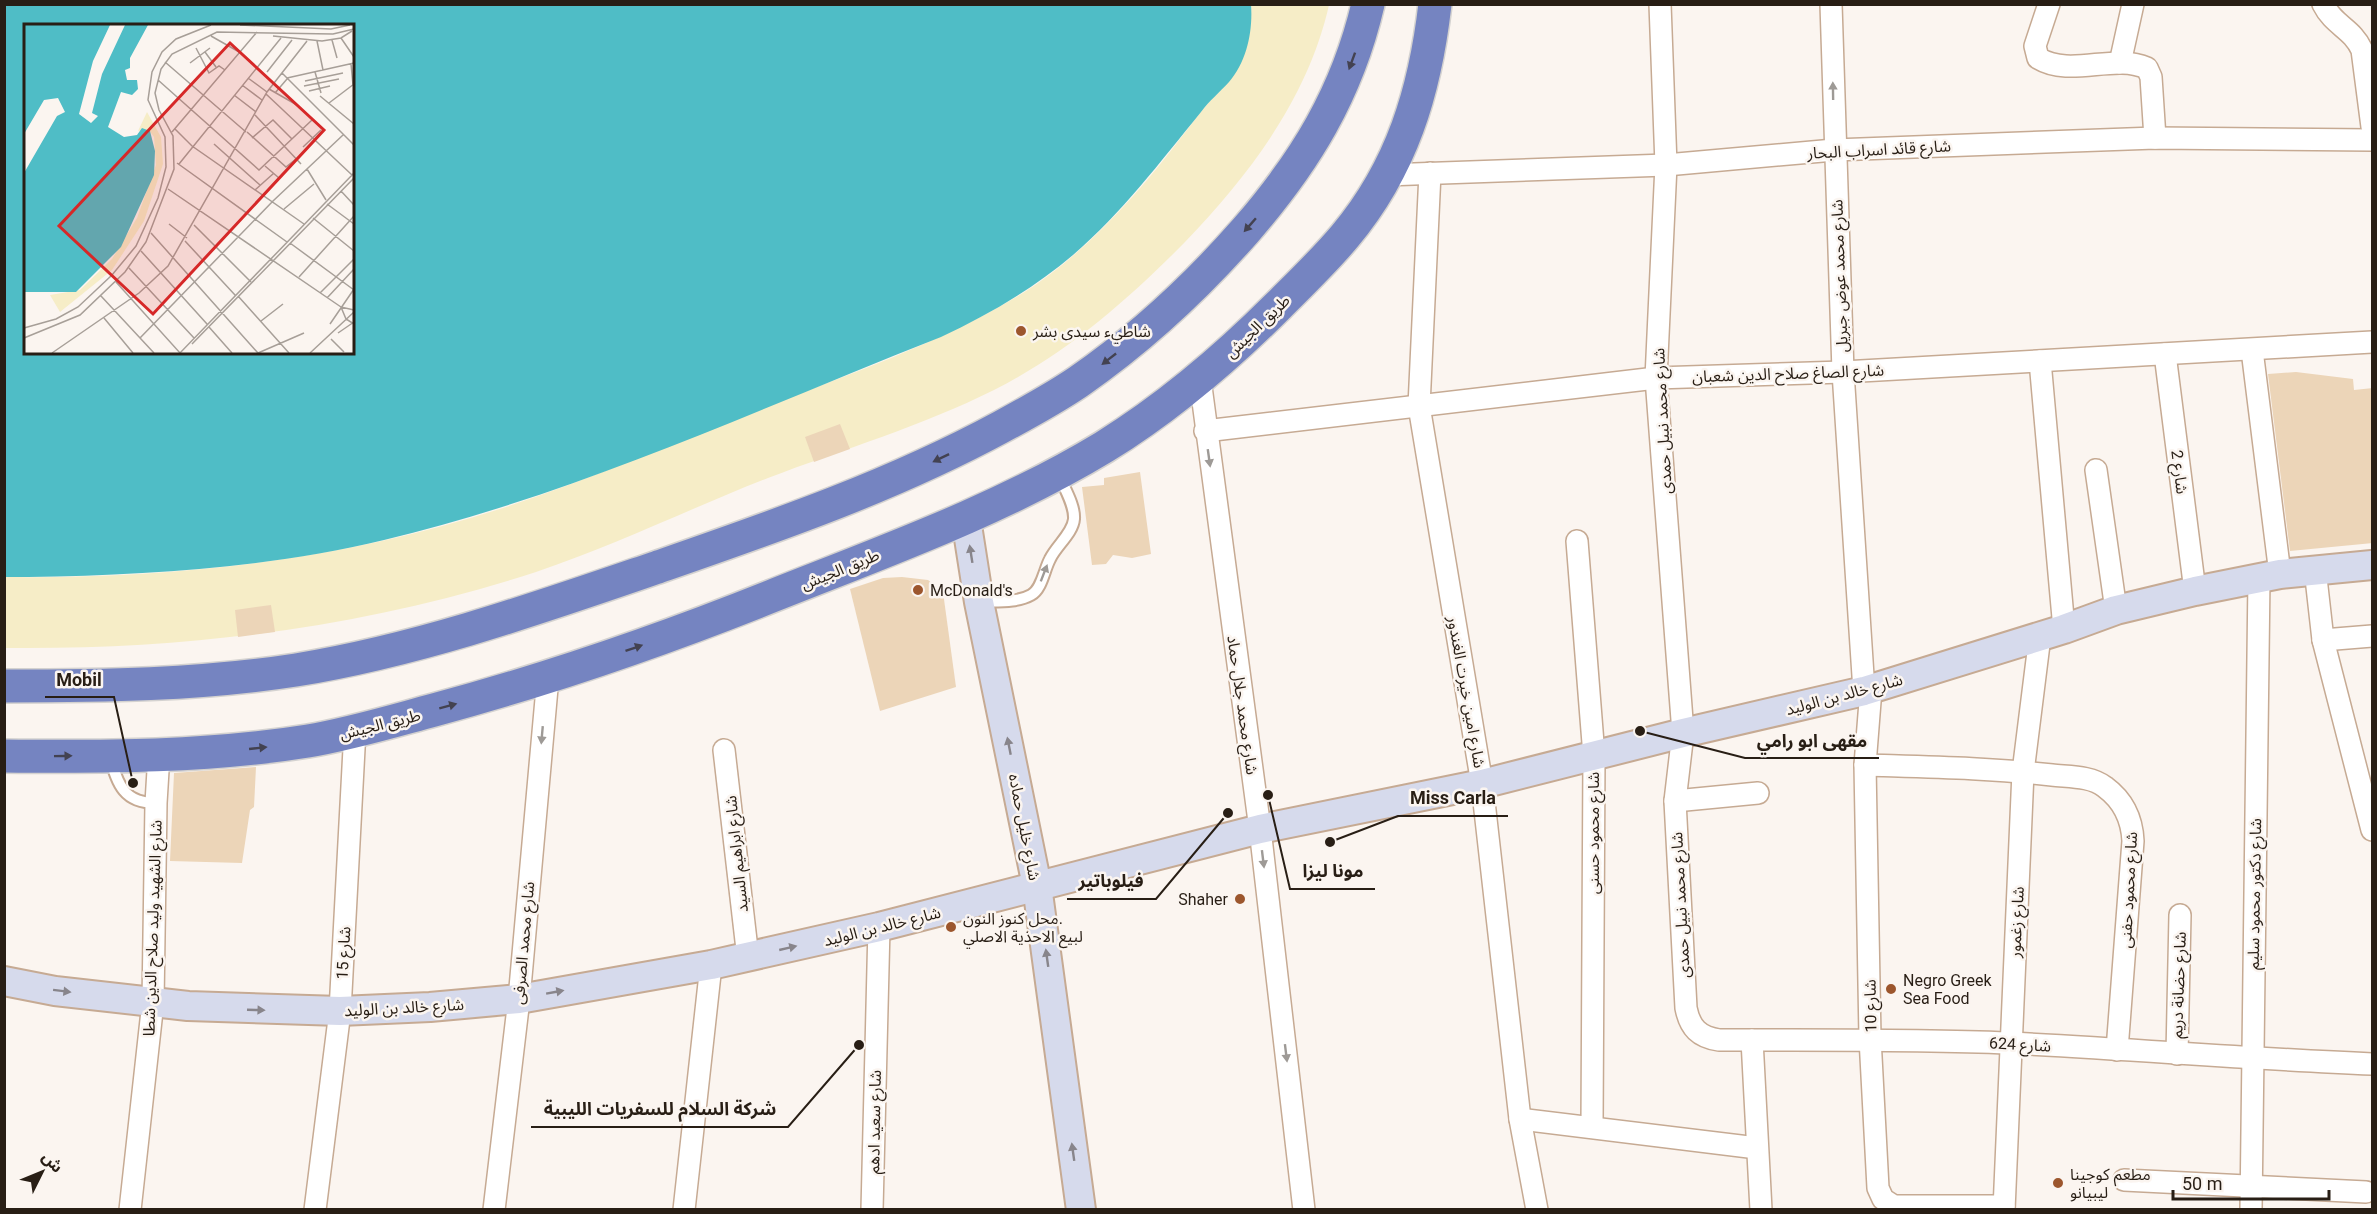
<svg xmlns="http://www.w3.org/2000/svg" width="2377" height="1214" font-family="Roboto,'Noto Sans Arabic',sans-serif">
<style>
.sand{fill:#f6edc7}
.water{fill:#4fbdc6;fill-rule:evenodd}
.building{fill:#ecd5b8}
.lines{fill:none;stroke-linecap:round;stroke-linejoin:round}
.lane-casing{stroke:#c6aa93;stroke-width:14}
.street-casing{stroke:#c6aa93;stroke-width:24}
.secondary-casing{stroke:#c6aa93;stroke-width:32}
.highway-casing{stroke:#d4d2d0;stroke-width:36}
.lane{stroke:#fff;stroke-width:10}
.street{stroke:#fff;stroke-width:21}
.secondary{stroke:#d6daec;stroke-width:28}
.highway{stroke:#7584c1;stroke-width:33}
.oneway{fill:#434251}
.oneway2{fill:#9e9a96}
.oneway3{fill:#88858b}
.poi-dot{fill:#9c562d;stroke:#fbf5f0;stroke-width:2}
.labels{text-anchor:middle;stroke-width:5;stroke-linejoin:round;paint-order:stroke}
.street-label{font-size:16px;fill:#281e15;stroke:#fbf5f0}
.poi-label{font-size:16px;fill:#281e15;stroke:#fbf5f0;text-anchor:start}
.inset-road{fill:none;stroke:#a79f98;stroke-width:1.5}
.view{fill:#d62828;fill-opacity:0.15;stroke:#d62828;stroke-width:3}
.inset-edge{fill:none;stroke:#281e15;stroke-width:3}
.leader{fill:none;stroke:#281e15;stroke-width:2}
.callout-dot{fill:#281e15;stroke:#fbf5f0;stroke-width:2}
.callout-label{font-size:18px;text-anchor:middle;font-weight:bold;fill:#281e15;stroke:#fbf5f0;stroke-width:5;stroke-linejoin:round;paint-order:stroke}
</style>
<rect width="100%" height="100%" fill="#fbf5f0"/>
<path class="sand" d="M1251,5h78c-21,93 -79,169 -144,237 -57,58 -118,111 -191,148 -72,36 -150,59 -226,88 -77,30 -152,67 -232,94 -172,56 -351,78 -531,76v-71c170,2 339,-17 501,-70 81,-27 159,-60 238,-92 94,-37 192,-69 279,-122 61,-38 117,-101 160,-158 9,-11 17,-23 27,-34 10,-10 21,-20 28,-33 4,-8 6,-19 8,-28 3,-12 6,-23 5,-35z"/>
<path class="water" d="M5,4h1246c2,27 -4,57 -22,78 -9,10 -20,19 -28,30 -41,50 -79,101 -128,143 -40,34 -85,60 -132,82 -183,72 -364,157 -557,203 -117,28 -236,35 -356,37h-24zM26,26h326v326h-326z"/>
<g class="building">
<polygon points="2296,372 2353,379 2354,390 2373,388 2373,543 2290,551 2268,374"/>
<polygon points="840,424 850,449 814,462 805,437"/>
<polygon points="1140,472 1151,554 1132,558 1113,555 1106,564 1092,565 1082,487 1104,485 1104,478"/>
<polygon points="902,577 928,580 943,592 956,687 880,711 850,589 883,578"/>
<polygon points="271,605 275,632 238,637 235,610"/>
<polygon points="256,767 254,807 250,810 242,863 170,861 174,773"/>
</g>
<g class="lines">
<g class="lane-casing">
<g id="lane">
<path d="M980,602c15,-1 37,1 51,-7 11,-6 13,-25 19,-36 6,-13 23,-26 24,-40 1,-14 -10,-31 -15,-44"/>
<path d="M110,758c8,27 14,45 46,45"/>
</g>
</g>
<g class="street-casing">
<g id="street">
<path d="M1660,4l6,161 -10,213 27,355 -8,68 11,207c4,20 13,29 33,32 97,0 193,-1 290,3 122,6 242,16 363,21"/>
<polyline points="1831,4 1843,372 1864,691"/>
<path d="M2049,4l-14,42 3,12c33,20 75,-5 109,10l4,9 4,61"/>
<path d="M2323,4c11,22 29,24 39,46l10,77"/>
<polyline points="2120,63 2133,4"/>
<polyline points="1430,173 1419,406 1482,784 1520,1119 1537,1210"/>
<polyline points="1386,175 1666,165 1834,150 2155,138 2372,140"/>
<polyline points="2252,350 2280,574"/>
<polyline points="2165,354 2195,591"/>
<polyline points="2040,361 2064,629"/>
<polyline points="1200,379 1260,829 1304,1210"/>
<polyline points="1205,431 1656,378 1843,372 2372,342"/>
<polyline points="2096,470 2116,610"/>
<polyline points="1577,541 1594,756 1592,1126"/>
<polyline points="2315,569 2323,640 2372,830"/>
<polyline points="2323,640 2372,636"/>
<polyline points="1871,689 1865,765 1870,1038 1878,1188 1883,1199 1894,1206 2004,1206"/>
<polyline points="724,750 748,958"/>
<path d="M1865,765c62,2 125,3 187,10 18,2 39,1 53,12 19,14 27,32 28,54l-16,209"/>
<polyline points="1675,801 1758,793"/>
<polyline points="1752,1040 1761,1210"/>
<polyline points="2177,1054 2180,915"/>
<polyline points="1520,1119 1757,1148"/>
<polyline points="2124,1180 2366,1192"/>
<polyline points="130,1210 153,1002 156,803 159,754"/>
<polyline points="315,1210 340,1011 355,730"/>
<polyline points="494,1210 519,999 548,677"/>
<polyline points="684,1210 711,965"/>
<polyline points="872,1210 879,927"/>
<polyline points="2004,1210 2023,772 2040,636"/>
<polyline points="2251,1210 2259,578"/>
</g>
</g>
<g class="secondary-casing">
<g id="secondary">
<polyline points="966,519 979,602 1037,886 1081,1210"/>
<polyline points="4,981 55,991 188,1006 340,1011 430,1007 519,999 711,965 879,927 1260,829 1482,784 1683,733 1864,691 2064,629 2116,610 2195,591 2280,574 2372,565"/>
</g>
</g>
<g class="highway-casing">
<g id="highway">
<path d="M4,686c98,0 195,-1 292,-16 123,-20 242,-62 359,-102 118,-41 235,-81 346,-141 26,-14 52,-28 77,-45 62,-43 118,-95 168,-152 59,-68 101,-136 122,-226"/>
<path d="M4,756c101,1 204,1 304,-15 42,-7 85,-20 126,-31 115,-31 228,-70 338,-114 113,-45 228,-86 332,-149 65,-40 122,-89 175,-142 23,-23 46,-45 66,-69 57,-68 80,-145 90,-232"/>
</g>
</g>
<use href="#lane" class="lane"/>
<use href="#street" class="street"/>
<use href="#secondary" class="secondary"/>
<use href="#highway" class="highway"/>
</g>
<defs><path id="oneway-solid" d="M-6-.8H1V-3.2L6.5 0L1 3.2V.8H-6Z" transform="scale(1.5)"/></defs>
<g class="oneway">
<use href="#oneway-solid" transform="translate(1352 61) rotate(110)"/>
<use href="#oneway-solid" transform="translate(1250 225) rotate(131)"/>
<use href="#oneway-solid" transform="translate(1109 359) rotate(142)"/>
<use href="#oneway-solid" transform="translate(941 458) rotate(154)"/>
<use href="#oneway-solid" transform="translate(634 648) rotate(-19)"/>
<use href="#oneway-solid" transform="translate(448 706) rotate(-15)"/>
<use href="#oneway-solid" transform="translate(258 748) rotate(-6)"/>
<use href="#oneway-solid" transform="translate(63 756) rotate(-1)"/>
</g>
<g class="oneway2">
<use href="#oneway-solid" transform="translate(1833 91) rotate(-91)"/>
<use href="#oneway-solid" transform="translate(1209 458) rotate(82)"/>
<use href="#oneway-solid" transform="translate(1044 573) rotate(-69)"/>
<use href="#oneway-solid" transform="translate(542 735) rotate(95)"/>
<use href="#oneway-solid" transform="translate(1263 859) rotate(83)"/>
<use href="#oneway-solid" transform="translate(1286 1053) rotate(83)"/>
</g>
<g class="oneway3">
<use href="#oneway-solid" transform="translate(971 554) rotate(-99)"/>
<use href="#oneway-solid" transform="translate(1009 746) rotate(-101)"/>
<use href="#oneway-solid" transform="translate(788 948) rotate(-13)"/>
<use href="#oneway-solid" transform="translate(1047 958) rotate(-98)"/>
<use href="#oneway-solid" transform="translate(62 991) rotate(7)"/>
<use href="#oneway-solid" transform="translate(555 992) rotate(-10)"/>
<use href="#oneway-solid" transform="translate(256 1010) rotate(2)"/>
<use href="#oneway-solid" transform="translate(1073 1152) rotate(-98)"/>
</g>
<g class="poi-dot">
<circle cx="1021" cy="331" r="6"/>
<circle cx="918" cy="590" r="6"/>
<circle cx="1240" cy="899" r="6"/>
<circle cx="951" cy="927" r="6"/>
<circle cx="1891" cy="989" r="6"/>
<circle cx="2058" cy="1183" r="6"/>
</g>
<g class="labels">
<g class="street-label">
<text transform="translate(1879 149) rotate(-3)" y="6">شارع قائد اسراب البحار</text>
<text transform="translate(1839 276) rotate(-92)" y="6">شارع محمد عوض جبريل</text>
<text transform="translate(1257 326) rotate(-44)" y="6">طريق الجيش</text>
<text transform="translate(1788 373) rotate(-2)" y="6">شارع الصاغ صلاح الدين شعبان</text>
<text transform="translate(1662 421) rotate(-93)" y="6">شارع محمد نبيل حمدى</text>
<text transform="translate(2180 472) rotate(83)" y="6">شارع 2</text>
<text transform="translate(840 569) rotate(-22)" y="6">طريق الجيش</text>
<text transform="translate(1467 692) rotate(80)" y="6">شارع امين خيرت الغندور</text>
<text transform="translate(1844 694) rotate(-15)" y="6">شارع خالد بن الوليد</text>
<text transform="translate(1243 705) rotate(82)" y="6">شارع محمد جلال حماد</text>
<text transform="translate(380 724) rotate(-14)" y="6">طريق الجيش</text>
<text transform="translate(1025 827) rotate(79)" y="6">شارع خليل حماده</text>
<text transform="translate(1593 833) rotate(-90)" y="6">شارع محمود حسنى</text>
<text transform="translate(736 854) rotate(-96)" y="6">شارع ابراهيم السيد</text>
<text transform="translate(2128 890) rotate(-87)" y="6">شارع محمود حفنى</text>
<text transform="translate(2254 894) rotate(-89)" y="6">شارع دكتور محمود سليم</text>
<text transform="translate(1680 905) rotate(-93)" y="6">شارع محمد نبيل حمدى</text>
<text transform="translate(2016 922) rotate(-87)" y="6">شارع زغمور</text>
<text transform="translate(882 926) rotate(-14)" y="6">شارع خالد بن الوليد</text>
<text transform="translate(152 928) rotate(-88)" y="6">شارع الشهيد وليد صلاح الدين شطا</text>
<text transform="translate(523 943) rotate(-85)" y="6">شارع محمد الصرفى</text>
<text transform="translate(343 953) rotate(-87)" y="6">شارع 15</text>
<text transform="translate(2178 985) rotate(-88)" y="6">شارع حضانة دريم</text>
<text transform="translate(1870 1006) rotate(-91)" y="6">شارع 10</text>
<text transform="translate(404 1007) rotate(-3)" y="6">شارع خالد بن الوليد</text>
<text transform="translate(2020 1044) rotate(3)" y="6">شارع 624</text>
<text transform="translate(874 1122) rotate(-89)" y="6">شارع سعيد ادهم</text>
</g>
<g class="poi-label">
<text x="1033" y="337">شاطيء سيدى بشر</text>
<text x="930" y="596">McDonald's</text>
<text x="1228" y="905" text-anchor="end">Shaher</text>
<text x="963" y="924">محل كنوز النون.<tspan x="963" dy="18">لبيع الاحذية الاصلي</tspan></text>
<text x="1903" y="986">Negro Greek<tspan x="1903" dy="18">Sea Food</tspan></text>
<text x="2070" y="1180">مطعم كوجينا<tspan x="2070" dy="18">ليبيانو</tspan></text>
</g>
</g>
<g transform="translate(24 24)">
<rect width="330" height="330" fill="#fbf5f0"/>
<path d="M123,88l14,25 2,27 -19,57 -32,49 -52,42 -10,-17 30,-5 32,-31 25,-41 19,-53 -2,-28 -5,-7 -11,1z" fill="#f6edc7"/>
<path d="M0,1h124l-18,33v10l-5,2 2,10h10l1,9 -6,6 -11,-3 -13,35 16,10 13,-2 5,-7 8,3 5,20 -1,24 -33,72 -45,45h-52v-119l33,-57 8,-4 -7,-14 -14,2 -20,34z" fill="#4fbdc6"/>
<path d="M86,1h15l-23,49 -10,39 6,3 -7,7 -12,-9 14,-53z" fill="#fbf5f0"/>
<path class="inset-road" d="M216,1l91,4 19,-4M187,12l30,17M249,12l49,5 19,-3 11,-7M317,14l13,19M308,16l5,18M293,17l6,29M172,24l13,25 10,-7 6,4M181,28l11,15M141,38l81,70M166,39l20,-15M327,40l2,21M243,48l25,-32M291,48l6,21M258,49l72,72M224,54l19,14M263,54l67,-15M134,56l101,90 53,-50M281,57l38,-8M218,61l20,15M280,62l35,-7M245,65l28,16M285,67l21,-5M251,69l12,-14M242,70l86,81M210,71l22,17M296,72l34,28M305,79l25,-19M231,91l46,49M151,105l17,17 112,78M148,108l85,-100M223,108l39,35 10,-8M228,114l21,-18 19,19M190,120l46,41M279,123l18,-17M153,139l110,79M155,140l102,-126M241,142l14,12M283,145l19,31M144,165l173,118M231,166l19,-17M317,167l13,14M303,180l27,20M260,185l30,-25M289,194l41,33M145,200l18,14M170,201l57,57M127,209l107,120M161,217l50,54M266,219l64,47M117,227l66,73M105,244l65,70M275,253l55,-61M92,258l64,71 174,-180M296,269l34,-34M77,272l53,57M214,272l51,57M303,274l27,-29M330,286l-13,-3 5,12 8,5M80,294l29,35M237,297l22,-17M306,300l24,-35M185,303l23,26M0,304l32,-9 22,-12 34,-32 24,-29 22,-48 8,-31 -1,-30 -17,-37 4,-28 10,-20 14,-13 35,-14M314,309l16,-11M0,314l56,-23 45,-43 21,-30 28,-73 -1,-33 -14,-26 -4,-17 6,-24 11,-15 45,-22 116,2 21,-5M116,314l133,-137 70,-66M307,315l13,13M168,320l162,-166M28,329l87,-60 29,-27 99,-174 40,-51M234,329l46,-20M286,329l44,-41"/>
<path class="view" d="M206,19l94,87 -171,184 -94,-88z"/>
<rect width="330" height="330" class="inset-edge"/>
</g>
<path class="leader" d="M133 783L114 697H45M1640 731L1745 758H1879M1330 842L1398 816H1508M1268 795L1290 889H1375M1228 813L1156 899H1067M859 1045L788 1127H531"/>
<g class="callout-dot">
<circle cx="133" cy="783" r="6"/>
<circle cx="1640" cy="731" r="6"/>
<circle cx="1330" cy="842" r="6"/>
<circle cx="1268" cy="795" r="6"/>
<circle cx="1228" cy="813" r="6"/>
<circle cx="859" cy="1045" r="6"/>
</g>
<g class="callout-label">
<text x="79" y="686">Mobil</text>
<text x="1812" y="747">مقهى ابو رامي</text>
<text x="1453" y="804">Miss Carla</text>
<text x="1333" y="877">مونا ليزا</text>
<text x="1111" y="887">فيلوباتير</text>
<text x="660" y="1115">شركة السلام للسفريات الليبية</text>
</g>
<rect width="2377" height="1214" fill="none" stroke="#281e15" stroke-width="12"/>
<g transform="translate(42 1172) rotate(47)" stroke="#fbf5f0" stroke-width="4.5" paint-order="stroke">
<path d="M0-4.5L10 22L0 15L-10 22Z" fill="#281e15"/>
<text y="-9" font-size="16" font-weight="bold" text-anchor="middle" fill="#281e15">ش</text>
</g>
<path d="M2173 1190v9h156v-9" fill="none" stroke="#281e15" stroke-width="3"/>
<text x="2182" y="1190" font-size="18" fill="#281e15" stroke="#fbf5f0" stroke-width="4.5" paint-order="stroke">50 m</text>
</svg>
